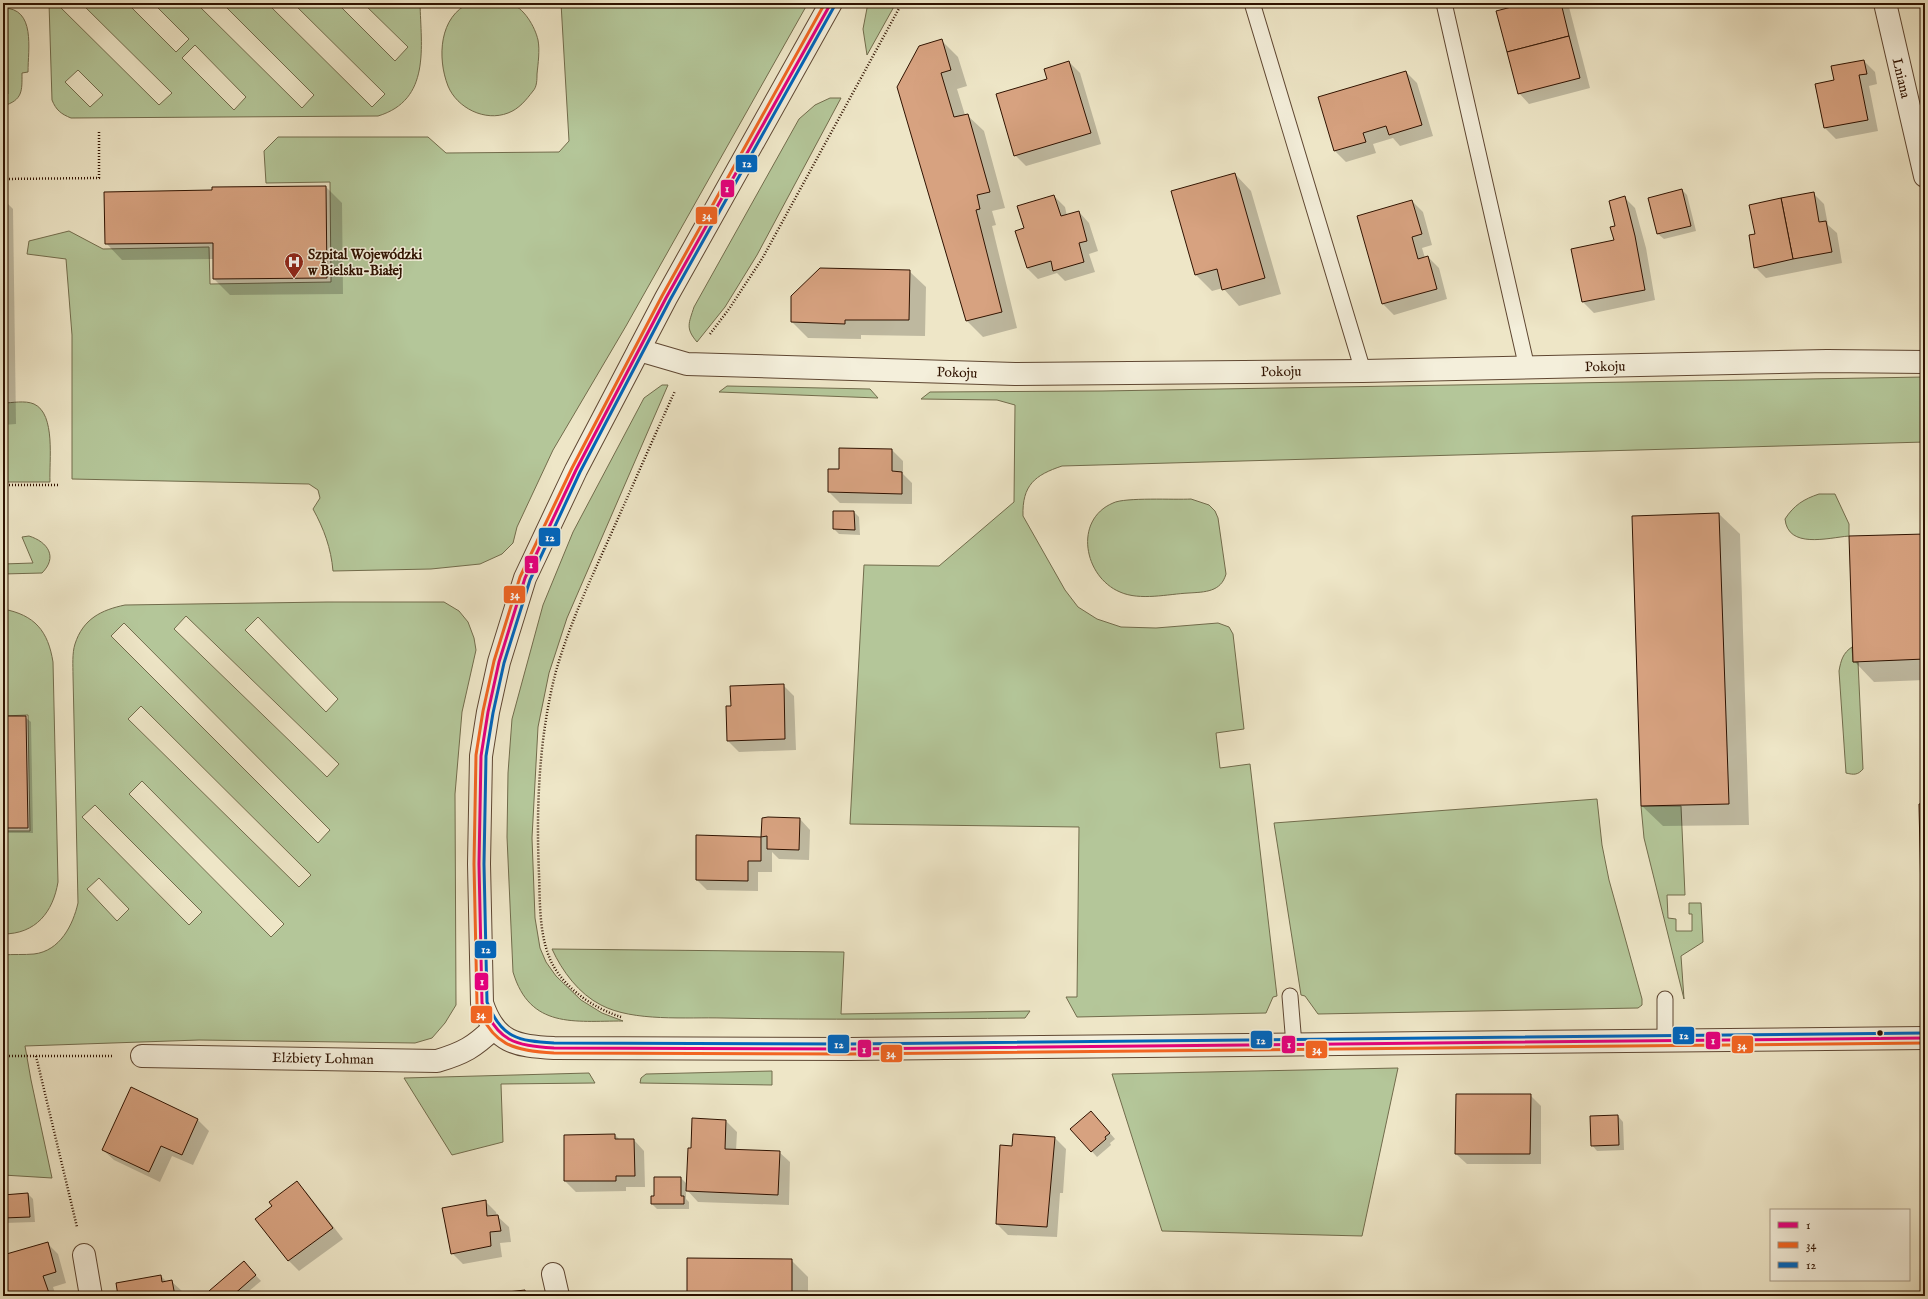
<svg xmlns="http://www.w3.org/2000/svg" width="1928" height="1299" font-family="'IM FELL English',serif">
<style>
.green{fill:#b4c699;stroke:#726c4c;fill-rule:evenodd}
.shadow{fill:#0003}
.building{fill:#d7a280;stroke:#2f1200}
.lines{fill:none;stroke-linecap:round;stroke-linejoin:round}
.service-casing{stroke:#5f4732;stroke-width:17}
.minor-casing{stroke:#5f4732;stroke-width:24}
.tertiary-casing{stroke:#5f4732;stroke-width:24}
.path{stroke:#2f1200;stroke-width:2.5;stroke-dasharray:1 2;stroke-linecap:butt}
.service{stroke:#f4efdb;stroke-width:15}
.minor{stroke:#f4efdb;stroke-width:22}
.tertiary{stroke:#f4efdb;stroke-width:22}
.bus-1-casing{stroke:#f4efdb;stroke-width:6}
.bus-2-casing{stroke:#f4efdb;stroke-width:6}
.bus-3-casing{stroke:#f4efdb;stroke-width:6}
.bus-1{stroke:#e5007d;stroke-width:3}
.bus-2{stroke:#f26522;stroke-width:3}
.bus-3{stroke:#0065bd;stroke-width:3}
.bus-dot{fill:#2f1200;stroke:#f4efdb;stroke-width:1.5}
.labels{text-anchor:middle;stroke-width:3;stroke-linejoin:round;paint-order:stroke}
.street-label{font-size:14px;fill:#2f1200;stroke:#f4efdb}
.poi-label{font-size:14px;font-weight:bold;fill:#2f1200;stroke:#f4efdb;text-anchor:start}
.line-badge{stroke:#f4efdb;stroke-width:1.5}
.badge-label{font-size:11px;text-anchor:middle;font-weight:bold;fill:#fff}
</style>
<rect width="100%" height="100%" fill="#eee6c7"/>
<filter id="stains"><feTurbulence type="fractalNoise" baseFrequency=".005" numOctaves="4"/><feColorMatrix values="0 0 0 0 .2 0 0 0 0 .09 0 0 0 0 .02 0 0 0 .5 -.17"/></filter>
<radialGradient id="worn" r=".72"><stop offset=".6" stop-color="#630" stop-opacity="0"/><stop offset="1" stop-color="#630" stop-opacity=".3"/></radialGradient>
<g class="green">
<path d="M49,3h7l103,102 13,-12 -91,-90h46l49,49 13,-13 -36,-36h43l106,105 12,-13 -92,-92h45l105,104 13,-13 -92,-91h44l58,58 13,-14 -45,-44h57c1,44 11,97 -42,113l-307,2c-10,-4 -15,-8 -19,-18zM195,45l51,52 -12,13 -52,-52zM78,70l25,25 -13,12 -25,-25z"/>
<path d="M470,3c11,0 29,-3 39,0 15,4 26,24 29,37 2,10 0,24 -1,34 0,5 0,13 -4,17 -7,9 -14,18 -25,22 -23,9 -51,-5 -60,-27 -11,-28 -9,-70 22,-83z"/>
<path d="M561,3h247l-182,323 -73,124 -36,77 -4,16 -11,11 -22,10 -49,5 -98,2c-2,-23 -9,-42 -20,-62l7,-11 -2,-8 -9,-6 -237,-5v-144l-6,-76 -39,-5 2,-13 40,-10 34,18 106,-2 1,37 121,-2 -1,-100 -64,1 -2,-32 14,-14h150l18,16 113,-1 10,-11z"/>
<polygon points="868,3 896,3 867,55 863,29"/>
<path d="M3,8c33,0 25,41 25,64l-6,1c0,18 1,27 -19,33z"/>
<path d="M830,98h11l-84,157 -32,52 -28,35c-12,-14 -8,-19 -3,-35l105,-188 16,-14z"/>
<path d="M1925,377v65l-863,24c-27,9 -40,19 -39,50l42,74 13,17 19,12 24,8 35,1 62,-5 11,4 4,7 11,95 -28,4 4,35 30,-4 27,232 -4,1 -7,16 -189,4 -11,-20h11l2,-170 -229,-3 14,-259 75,1 75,-64 1,-97 -18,-5 -76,-1 9,-7 172,-1z"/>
<path d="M662,385h6l-101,233 -18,55 -11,54 -6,111 3,80 5,30 6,14 10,14 25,24 21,13 21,8c-49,0 -93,8 -110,-49l-6,-135 1,-64 4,-54 31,-114 30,-73 71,-134z"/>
<polygon points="727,386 870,389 878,398 719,392"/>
<path d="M3,403c9,0 22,-3 31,1 22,10 15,57 16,78h-47z"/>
<path d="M1819,494h16l14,30v12c-22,2 -61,13 -64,-17 9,-14 19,-20 34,-25z"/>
<path d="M1191,499l18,6 6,6 3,7 8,56c-5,18 -21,18 -37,19 -21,1 -49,8 -69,-1 -36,-15 -47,-72 -7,-89 12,-6 62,-3 78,-4z"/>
<path d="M29,536c19,6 29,21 13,37l-39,1v-10l30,-1 -11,-26z"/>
<path d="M327,602h117l15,9 9,11 6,16 2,12 -14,62 -7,82 1,211 -11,18 -13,15 -17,5 -216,-3 -174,6 6,34 21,98 -49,-3v-220c10,-1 21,0 31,-1 26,-3 39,-29 44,-51l-5,-228c0,-9 -1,-22 2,-31 8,-25 26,-34 50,-39zM186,616l153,148 -12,13 -153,-148zM258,617l80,82 -12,13 -81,-82zM124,623l206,207 -12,13 -207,-207zM141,706l170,169 -12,12 -171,-168zM142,781l142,143 -13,13 -142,-143zM95,805l107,107 -13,13 -107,-108zM99,878l30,31 -12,12 -30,-32z"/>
<path d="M3,609c32,6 45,22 50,53l5,220c-5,30 -22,52 -55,52v-103h27l-2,-116 -25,1z"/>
<path d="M1852,647l1,15h5l5,107c-5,6 -9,6 -17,4l-7,-102c2,-11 4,-18 13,-24z"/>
<polygon points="1597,799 1602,845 1609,880 1642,999 1642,1005 1638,1008 1318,1014 1305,996 1301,995 1274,823"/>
<polygon points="1641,806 1681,806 1685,895 1667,895 1668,918 1676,919 1676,931 1692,931 1692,914 1689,914 1689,903 1701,903 1703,942 1681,956 1684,999 1644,838"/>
<path d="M552,949l292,3 -3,62 189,-3 -5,7c-100,1 -201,2 -302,0 -36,-1 -90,4 -122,-13 -22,-11 -39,-34 -49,-56z"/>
<polygon points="1398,1068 1362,1236 1162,1231 1112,1074"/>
<polygon points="772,1071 772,1085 640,1083 641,1078 646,1074"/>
<polygon points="589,1073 595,1083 501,1084 503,1142 452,1155 404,1078"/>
</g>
<g class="shadow">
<polygon points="3,3 8,3 9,94 3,94"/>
<polygon points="1531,3 1565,3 1569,7 1590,88 1529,104 1519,93"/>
<polygon points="942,41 958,57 967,86 957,89 965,115 967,115 984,131 1005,208 992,211 996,225 992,226 1017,328 983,337 967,321 898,87"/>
<polygon points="1864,61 1875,72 1877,84 1869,86 1878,131 1836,139 1825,128 1816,85 1835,81"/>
<polygon points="1069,62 1080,73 1101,144 1026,166 1015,155"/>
<polygon points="1406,72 1417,83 1433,136 1400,146 1393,138 1373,144 1376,153 1346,162 1335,151 1319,97"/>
<polygon points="1235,174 1251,191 1281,294 1239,306 1223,288 1212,291 1196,275 1172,192"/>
<polygon points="326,187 342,203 343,294 230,295 214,279 214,259 122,260 106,243 213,191"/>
<polygon points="1682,190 1687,195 1696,231 1664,239 1658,234 1649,198"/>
<polygon points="1813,193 1824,204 1828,225 1837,233 1842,263 1766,278 1755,267 1756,235"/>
<polygon points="1054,196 1065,207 1067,216 1079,212 1089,223 1098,251 1089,254 1095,272 1065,281 1057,273 1038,279 1027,268 1025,229"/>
<polygon points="1625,198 1635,208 1646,248 1655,300 1594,313 1583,302 1615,241 1616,227"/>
<polygon points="3,199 13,209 16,424 3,425"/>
<polygon points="1412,201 1423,212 1432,245 1422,248 1425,258 1428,257 1439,268 1447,299 1394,315 1383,304 1358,216"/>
<polygon points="909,271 926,287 925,336 861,335 861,339 808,338 792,322 792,296"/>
<polygon points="840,449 892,450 903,461 903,474 912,483 912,504 840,503 829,492 840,470"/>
<polygon points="834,512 854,512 859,517 860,535 839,534 834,529"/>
<polygon points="1719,514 1740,534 1749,825 1663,826 1642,806"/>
<polygon points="1925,535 1925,680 1874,682 1854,661"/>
<polygon points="783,685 794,696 796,750 739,752 728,741 727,707 732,707"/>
<polygon points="3,717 25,717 31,722 33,833 6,833 3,830"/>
<polygon points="763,819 800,819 810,830 809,860 779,859 772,852 772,872 758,872 758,891 707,890 697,880 697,836 762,838"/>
<polygon points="131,1088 198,1120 209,1131 193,1165 172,1156 160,1182 114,1160 103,1150"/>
<polygon points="1530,1095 1541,1106 1541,1164 1467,1164 1456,1154"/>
<polygon points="1618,1116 1623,1122 1624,1150 1597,1151 1592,1145"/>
<polygon points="1096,1117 1115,1139 1110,1143 1111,1145 1097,1157 1072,1129"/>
<polygon points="726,1121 737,1132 736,1151 779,1152 790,1162 789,1205 698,1202 686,1189 686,1199 689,1202 689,1209 657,1209 652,1204 655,1197 681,1178 688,1185 692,1149"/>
<polygon points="615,1135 620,1140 634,1140 644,1151 645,1187 626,1187 626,1191 576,1192 565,1181"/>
<polygon points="1055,1138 1066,1149 1063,1193 1060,1193 1057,1237 1008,1235 997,1224 1013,1147"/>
<polygon points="296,1182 307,1193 343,1239 299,1271 288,1260"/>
<polygon points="28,1194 33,1199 35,1222 4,1223 3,1196"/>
<polygon points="485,1201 496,1212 497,1216 509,1227 511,1242 500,1243 502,1257 463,1264 452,1253"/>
<polygon points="47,1243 58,1254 66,1283 53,1287 56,1296 3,1296 3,1256"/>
<polygon points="791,1260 808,1277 808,1296 688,1296"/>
<polygon points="249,1268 261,1281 243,1296 215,1296"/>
<polygon points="161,1276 167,1282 172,1282 183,1292 184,1296 119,1296"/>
</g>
<g class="building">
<polygon points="1527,3 1561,3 1569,36 1507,52 1496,11"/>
<polygon points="1569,36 1580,78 1518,94 1507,52"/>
<polygon points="942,39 951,70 941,73 954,117 968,114 990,192 977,195 980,209 976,210 1002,312 966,321 897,87 919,46"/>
<polygon points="1864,60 1867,74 1859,75 1868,120 1824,128 1815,84 1834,80 1831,66"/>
<polygon points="1069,61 1091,133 1014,156 996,94 1047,79 1044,69"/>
<polygon points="1406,71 1422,125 1389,135 1386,126 1363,133 1366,142 1334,151 1318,97"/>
<polygon points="1235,173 1265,278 1222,290 1217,269 1195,275 1171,191"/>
<polygon points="326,186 327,278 213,279 213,243 105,244 104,192 212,190 212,187"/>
<polygon points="1682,189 1691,226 1657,234 1648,198"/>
<polygon points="1814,192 1819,222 1826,221 1832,252 1793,259 1781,198"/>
<polygon points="1054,195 1061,216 1079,211 1087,241 1079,243 1084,262 1053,271 1051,261 1027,268 1015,231 1024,228 1017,206"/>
<polygon points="1625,196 1635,236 1645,290 1582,302 1571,249 1614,240 1610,227 1615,226 1609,201"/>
<polygon points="1781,198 1793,259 1754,268 1749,235 1755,234 1749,205"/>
<polygon points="1412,200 1422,234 1412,237 1418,259 1428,256 1437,289 1382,304 1357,216"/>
<polygon points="820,268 910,270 909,320 845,320 845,324 791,322 791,296"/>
<polygon points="839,448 892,449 892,471 902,472 902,494 828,492 828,469 839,469"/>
<polygon points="833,511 854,511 855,530 833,529"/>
<polygon points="1719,513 1729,804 1641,806 1632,516"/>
<polygon points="1925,534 1925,659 1853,662 1849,536"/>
<polygon points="784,684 785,739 727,741 726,706 731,706 730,686"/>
<polygon points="3,716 26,716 28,828 3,828"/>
<polygon points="1925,803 1925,945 1922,945 1919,804"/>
<polygon points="768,817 800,818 799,850 767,849 767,836 761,837 762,818"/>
<polygon points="696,835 761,837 761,861 748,861 748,881 696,880"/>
<polygon points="131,1087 198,1119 182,1155 161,1146 149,1172 102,1150"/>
<polygon points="1456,1094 1531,1094 1530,1154 1455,1154"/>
<polygon points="1091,1111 1110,1133 1105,1137 1106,1139 1091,1152 1070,1129"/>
<polygon points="1618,1115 1619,1145 1591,1146 1590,1116"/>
<polygon points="692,1118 726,1120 725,1149 780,1151 778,1195 686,1191 688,1148 691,1148"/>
<polygon points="615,1134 615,1139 634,1139 635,1176 616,1176 616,1181 564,1181 564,1135"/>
<polygon points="1013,1134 1055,1137 1047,1227 996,1224 1000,1145 1012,1146"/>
<polygon points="654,1177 681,1177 681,1196 684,1196 684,1204 651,1204 651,1196 654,1196"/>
<polygon points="297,1181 333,1228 288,1261 255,1219 272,1206 269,1202"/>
<polygon points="28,1193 30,1217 3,1218 3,1195"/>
<polygon points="486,1200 487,1216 498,1215 501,1231 490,1232 491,1246 451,1254 442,1208"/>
<polygon points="48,1242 56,1272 43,1276 49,1293 38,1296 3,1296 3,1255"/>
<polygon points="687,1258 792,1259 792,1296 687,1296"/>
<polygon points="244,1261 256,1275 232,1296 214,1296 209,1291"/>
<polygon points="161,1275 162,1282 172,1280 175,1296 118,1296 116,1283"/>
<polygon points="525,1290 526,1296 473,1296"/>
<polygon points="1368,1293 1368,1296 1340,1296"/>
</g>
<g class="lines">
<g class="service-casing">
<g id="service">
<polyline points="1444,3 1527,368"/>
<polyline points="1253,6 1363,371"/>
<polyline points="1290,996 1294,1045"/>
<polyline points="1665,999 1665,1041"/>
</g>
</g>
<g class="minor-casing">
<g id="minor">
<polyline points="1885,3 1925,176"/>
<polyline points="639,350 687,364 1015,374 1363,371 1827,361 1925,362"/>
<path d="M142,1056l295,5c27,-8 37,-14 57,-33"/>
<polyline points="84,1255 91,1296"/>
<polyline points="553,1274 558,1296"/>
</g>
</g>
<g class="tertiary-casing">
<path id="tertiary" d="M831,3l-165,295 -90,172 -51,108 -26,84 -11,50 -7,44 -2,108 3,139c13,40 34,43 72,45l295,1 1076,-11"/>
</g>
<g class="path">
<polyline points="3,179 99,178 99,132"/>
<polyline points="710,334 729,309 762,259 902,3"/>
<polyline points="3,485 59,485"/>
<path d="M621,1017c-28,-9 -59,-30 -71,-58 -11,-26 -10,-57 -11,-85 -3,-67 0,-138 17,-203 13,-45 32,-86 51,-128 23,-51 45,-102 68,-152"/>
<polyline points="3,1056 112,1056"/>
<polyline points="36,1056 77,1227"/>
</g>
<use href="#service" class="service"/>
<use href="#minor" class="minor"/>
<use href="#tertiary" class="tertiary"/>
<g class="bus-1-casing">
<path id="bus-1" d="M831,3l-165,295 -90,172 -51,108 -26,84 -11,50 -7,44 -2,108 3,139c16,39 32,42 72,45l295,1 1076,-11"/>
</g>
<g class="bus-2-casing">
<path id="bus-2" d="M825,3l-163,293 -90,172 -52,109 -26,84 -11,50 -7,44 -2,109 3,140c14,41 37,47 77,49l295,1 1076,-11"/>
</g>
<g class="bus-3-casing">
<path id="bus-3" d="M835,5l-165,295 -90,172 -50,108 -26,83 -11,50 -7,43 -2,108 3,138c14,36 31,39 67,41l295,1 1076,-11"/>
</g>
<use href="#bus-1" class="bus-1"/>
<use href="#bus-2" class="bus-2"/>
<use href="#bus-3" class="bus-3"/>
</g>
<defs>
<g id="hospital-pin" transform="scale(1)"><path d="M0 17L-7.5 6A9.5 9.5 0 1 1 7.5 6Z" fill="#8f2418" stroke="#f4efdb"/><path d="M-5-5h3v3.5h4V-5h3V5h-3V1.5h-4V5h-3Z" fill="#fff"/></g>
</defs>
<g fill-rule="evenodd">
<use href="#hospital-pin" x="294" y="262"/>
</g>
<circle class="bus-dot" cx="1880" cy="1033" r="3.5"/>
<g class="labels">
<g class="street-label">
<text transform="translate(1902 78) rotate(77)" y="5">Lniana</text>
<text transform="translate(1605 366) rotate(-1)" y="5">Pokoju</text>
<text transform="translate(1281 371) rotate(-1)" y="5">Pokoju</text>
<text transform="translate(957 372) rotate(2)" y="5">Pokoju</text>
<text transform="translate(323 1058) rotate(1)" y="5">Elżbiety Lohman</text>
</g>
<g class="poi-label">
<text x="308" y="259">Szpital Wojewódzki<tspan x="308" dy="16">w Bielsku-Białej</tspan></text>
</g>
</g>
<g class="line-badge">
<rect x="735" y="154" width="23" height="19" rx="4" fill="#0065bd"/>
<rect x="720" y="179" width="15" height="19" rx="4" fill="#e5007d"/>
<rect x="695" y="206" width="23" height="19" rx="4" fill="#f26522"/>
<rect x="538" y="527" width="23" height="20" rx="4" fill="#0065bd"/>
<rect x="524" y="555" width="15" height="19" rx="4" fill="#e5007d"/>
<rect x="503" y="585" width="23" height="19" rx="4" fill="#f26522"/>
<rect x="474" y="940" width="23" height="19" rx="4" fill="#0065bd"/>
<rect x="474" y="972" width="15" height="19" rx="4" fill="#e5007d"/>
<rect x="470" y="1005" width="23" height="19" rx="4" fill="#f26522"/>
<rect x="1672" y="1026" width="23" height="19" rx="4" fill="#0065bd"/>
<rect x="1250" y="1030" width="23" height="19" rx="4" fill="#0065bd"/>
<rect x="1705" y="1031" width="16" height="19" rx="4" fill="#e5007d"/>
<rect x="827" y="1034" width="23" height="20" rx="4" fill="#0065bd"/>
<rect x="1281" y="1035" width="15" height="19" rx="4" fill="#e5007d"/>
<rect x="1731" y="1035" width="23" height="19" rx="4" fill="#f26522"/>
<rect x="857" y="1039" width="15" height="19" rx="4" fill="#e5007d"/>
<rect x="1305" y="1040" width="23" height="19" rx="4" fill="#f26522"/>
<rect x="880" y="1044" width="23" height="19" rx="4" fill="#f26522"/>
</g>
<g class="badge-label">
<text x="747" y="167">12</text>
<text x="727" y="192">1</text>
<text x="707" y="219">34</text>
<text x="550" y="541">12</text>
<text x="531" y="568">1</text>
<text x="515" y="598">34</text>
<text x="486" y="953">12</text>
<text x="482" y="985">1</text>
<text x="481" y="1018">34</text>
<text x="1684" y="1039">12</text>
<text x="1261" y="1044">12</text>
<text x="1713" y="1044">1</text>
<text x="839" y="1048">12</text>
<text x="1289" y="1048">1</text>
<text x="1742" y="1049">34</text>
<text x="864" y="1053">1</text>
<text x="1317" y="1053">34</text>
<text x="891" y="1057">34</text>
</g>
<rect width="1928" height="1299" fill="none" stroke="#eee6c7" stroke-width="16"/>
<rect x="4" y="4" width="1920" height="1291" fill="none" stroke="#2f1200" stroke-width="2"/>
<rect x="8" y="8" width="1912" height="1283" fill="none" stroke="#2f1200"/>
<rect x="1770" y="1209" width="140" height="72" fill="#f4efdb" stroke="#a59783"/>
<rect x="1778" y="1222" width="20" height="6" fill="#e5007d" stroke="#a59783"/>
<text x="1806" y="1229" font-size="12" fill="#2f1200">1</text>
<rect x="1778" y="1242" width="20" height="6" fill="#f26522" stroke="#a59783"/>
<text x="1806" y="1249" font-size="12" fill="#2f1200">34</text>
<rect x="1778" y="1262" width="20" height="6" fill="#0065bd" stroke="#a59783"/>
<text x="1806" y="1269" font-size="12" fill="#2f1200">12</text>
<rect width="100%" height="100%" filter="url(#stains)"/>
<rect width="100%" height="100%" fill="url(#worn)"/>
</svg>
